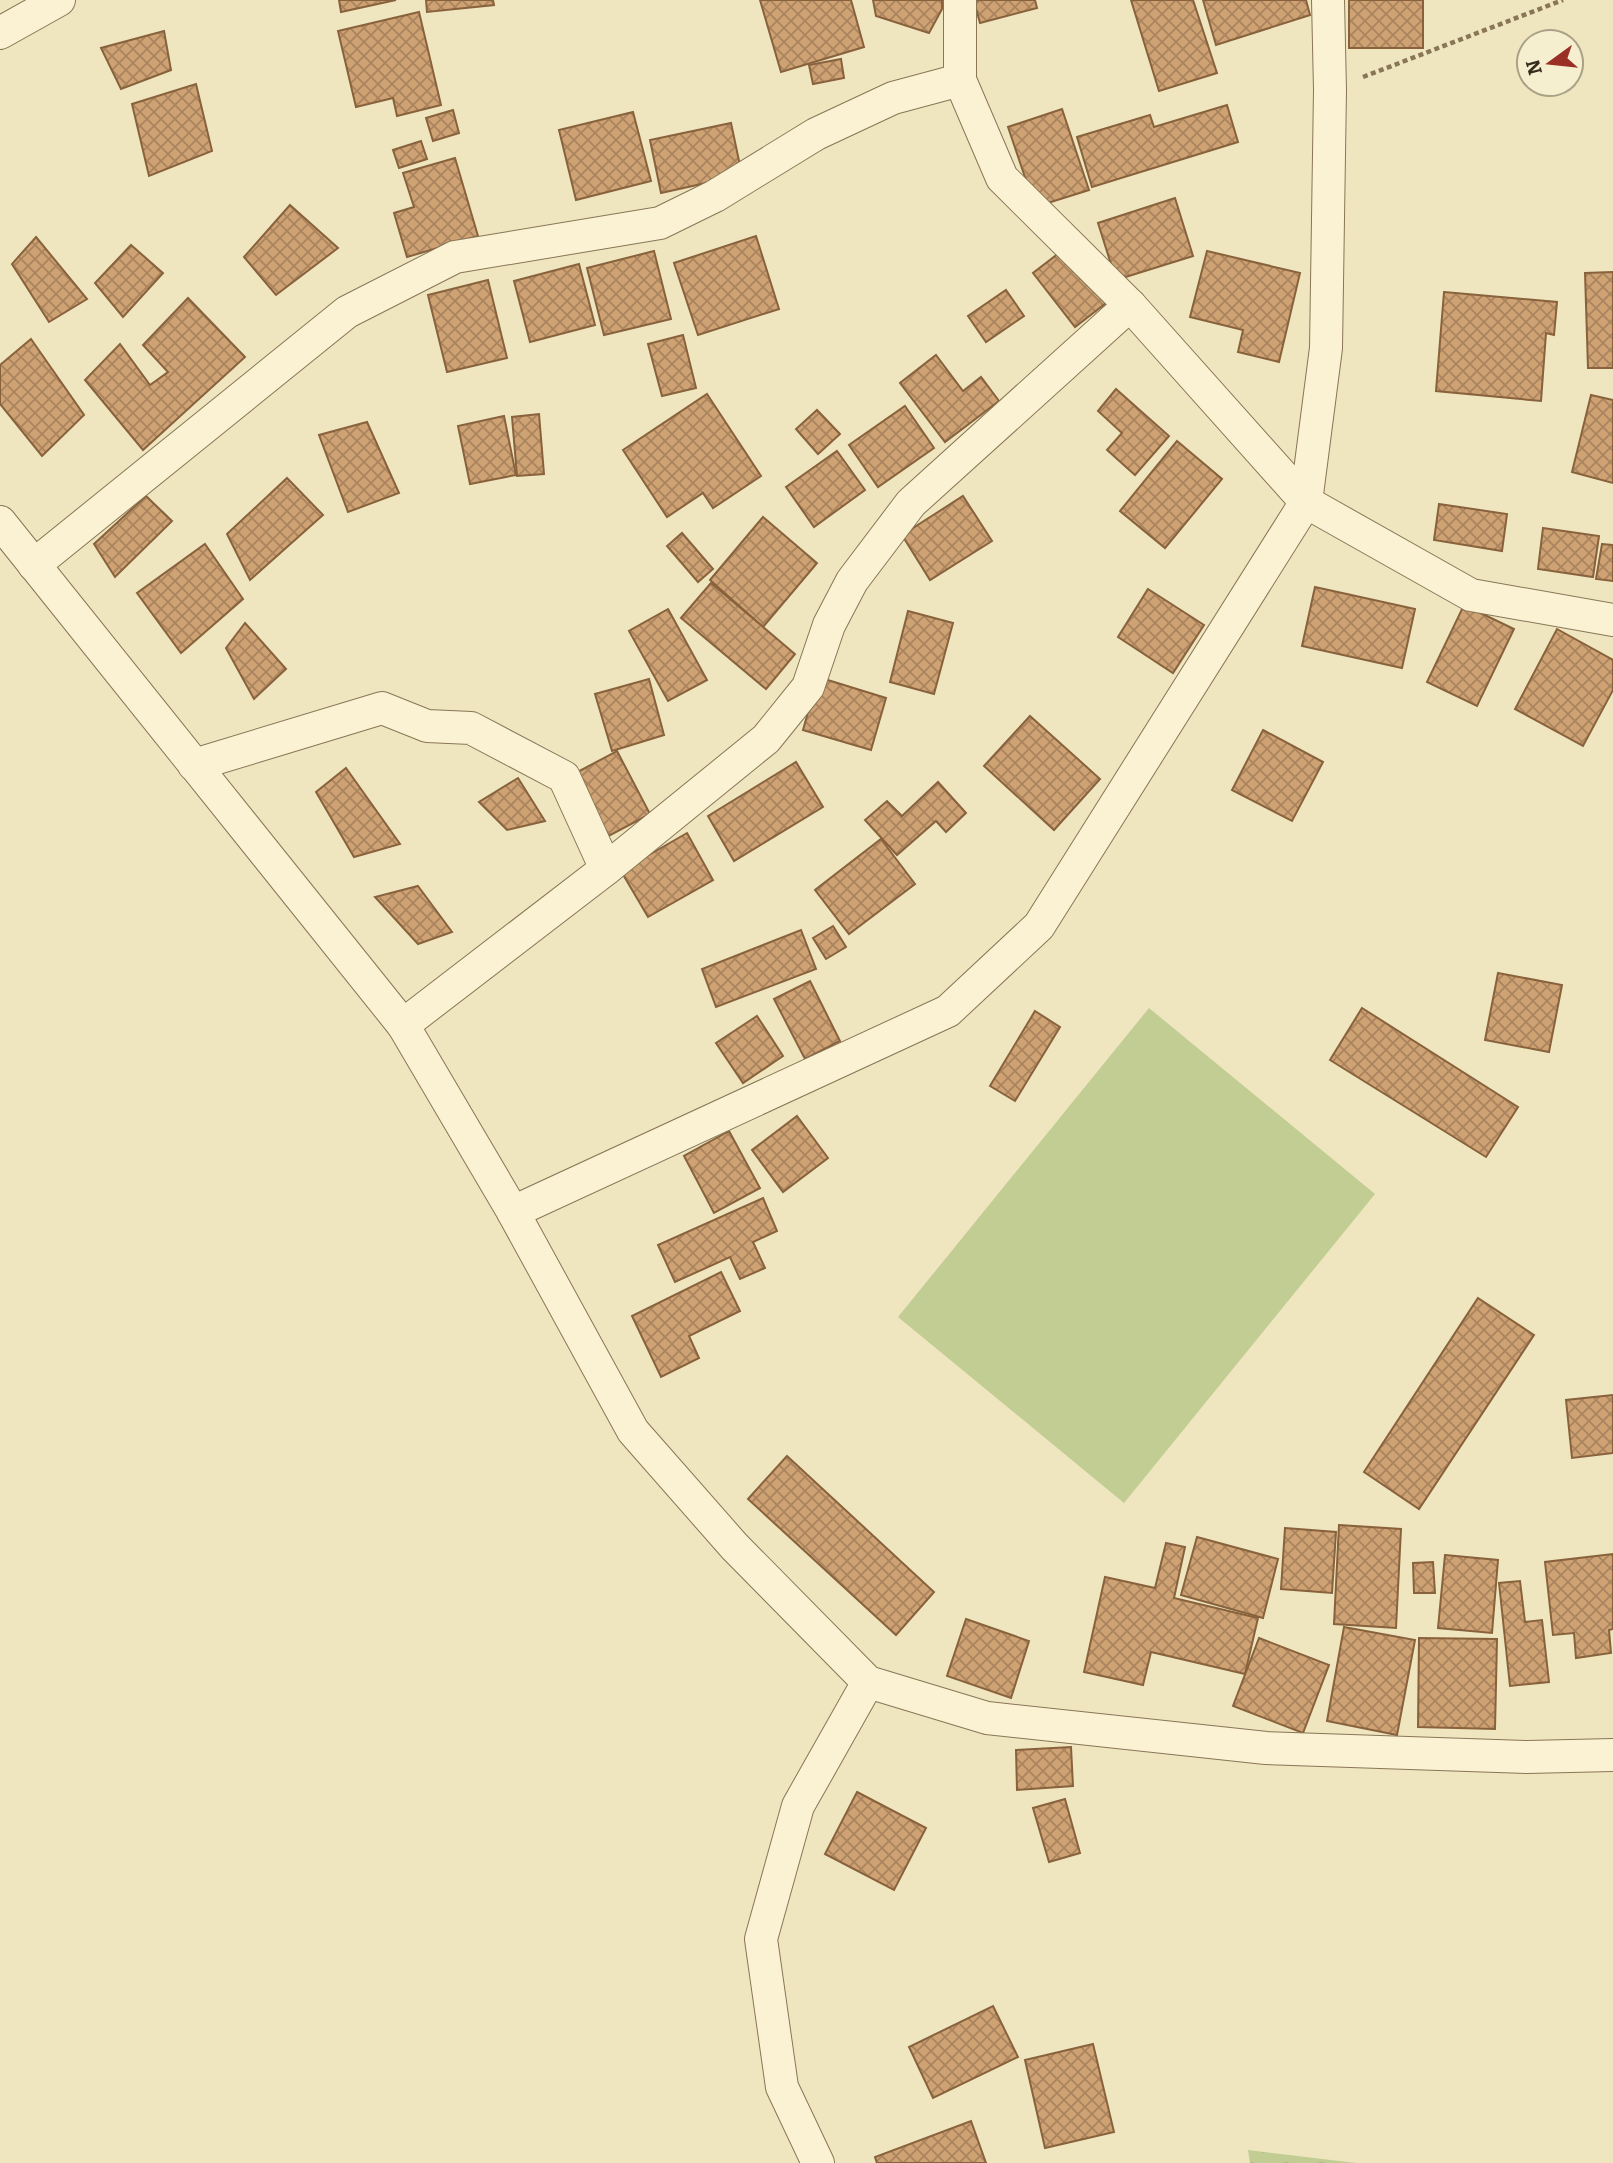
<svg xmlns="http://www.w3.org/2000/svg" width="1613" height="2163" font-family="Bitter,serif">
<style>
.forest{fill:url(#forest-crowns)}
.pitch{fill:#c1cd93}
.building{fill:url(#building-cross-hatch);stroke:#88623c;stroke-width:2}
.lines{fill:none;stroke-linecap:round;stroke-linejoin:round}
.minor-casing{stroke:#887657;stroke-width:34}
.path{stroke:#887657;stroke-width:4.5;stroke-dasharray:5 3.5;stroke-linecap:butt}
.minor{stroke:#faf2d2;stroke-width:32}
</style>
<defs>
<pattern id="forest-crowns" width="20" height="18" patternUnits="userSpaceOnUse" patternTransform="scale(1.75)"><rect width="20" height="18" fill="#c1cd93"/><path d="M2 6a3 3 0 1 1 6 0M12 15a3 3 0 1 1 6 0" fill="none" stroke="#a6b07e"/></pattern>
<pattern id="building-cross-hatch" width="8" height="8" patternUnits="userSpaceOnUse" patternTransform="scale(1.75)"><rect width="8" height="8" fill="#cfa273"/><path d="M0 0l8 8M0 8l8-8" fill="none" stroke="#a9845e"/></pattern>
</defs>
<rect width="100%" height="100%" fill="#efe6bf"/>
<polygon class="forest" points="1248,2150 1356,2163 1250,2163"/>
<polygon class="pitch" points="1149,1008 1375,1194 1124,1503 898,1317"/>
<g class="building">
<polygon points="339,0 396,0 341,12"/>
<polygon points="426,0 493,0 494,5 427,12"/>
<polygon points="760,0 851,0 864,47 781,72"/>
<polygon points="873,0 942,0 942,9 929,33 876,16"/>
<polygon points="980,0 1035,0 1037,8 980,23 974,1"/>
<polygon points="1131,0 1193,0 1217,73 1159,91"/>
<polygon points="1203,0 1306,0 1310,15 1216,45"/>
<rect x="1349" y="0" width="74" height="48"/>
<polygon points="419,12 441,105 397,116 393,98 356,107 338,31"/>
<polygon points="164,31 171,70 121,89 101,48"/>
<polygon points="841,59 844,78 813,84 809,65"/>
<polygon points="196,84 212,151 149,176 132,104"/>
<polygon points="1227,105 1238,142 1092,187 1077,137 1150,115 1154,127"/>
<polygon points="1062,109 1089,190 1035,207 1008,127"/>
<polygon points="453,110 459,133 433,141 426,118"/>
<polygon points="633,112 651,181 576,200 559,130"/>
<polygon points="731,123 742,175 661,193 650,140"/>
<polygon points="421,141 427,159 399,168 393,150"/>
<polygon points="455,158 478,236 407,257 394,213 414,207 403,173"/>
<polygon points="1175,198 1193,256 1116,280 1098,223"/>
<polygon points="290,205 338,248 276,295 244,257"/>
<polygon points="756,236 779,309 698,335 674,263"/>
<polygon points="36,237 87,299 49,322 12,264"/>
<polygon points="131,245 163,273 123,317 95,283"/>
<polygon points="1068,246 1110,300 1075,327 1033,273"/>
<polygon points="654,251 671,319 604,335 587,268"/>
<polygon points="1207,251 1300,273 1279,362 1238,352 1243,330 1190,317"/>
<polygon points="579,264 595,325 530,342 514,281"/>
<polygon points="1613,272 1613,368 1588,368 1585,273"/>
<polygon points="488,280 507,358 447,372 428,295"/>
<polygon points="1006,290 1024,316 986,342 968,316"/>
<polygon points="1444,292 1557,302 1554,335 1546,333 1541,401 1436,391"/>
<polygon points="188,298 245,357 143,450 85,380 120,344 150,385 168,372 143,345"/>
<polygon points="683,335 696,388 662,396 648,344"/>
<polygon points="31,339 84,415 42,456 0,404 0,365"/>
<polygon points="936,355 963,391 981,377 999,401 945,442 900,383"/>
<polygon points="1116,389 1169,436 1135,475 1107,450 1122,433 1098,411"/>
<polygon points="707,394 761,476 713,508 703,493 667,517 623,450"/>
<polygon points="1591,395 1613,400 1613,483 1572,472"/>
<polygon points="905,406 934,448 878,487 849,445"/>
<polygon points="817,410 840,434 818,454 796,429"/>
<polygon points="539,414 544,474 517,476 512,417"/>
<polygon points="504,416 516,475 470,484 458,426"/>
<polygon points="367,422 399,493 348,512 319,435"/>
<polygon points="1177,441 1222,479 1165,548 1120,511"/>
<polygon points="837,451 865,490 814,527 786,487"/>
<polygon points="287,478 323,515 250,580 227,534"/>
<polygon points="146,496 172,521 115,577 94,544"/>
<polygon points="963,496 992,541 930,580 902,535"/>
<polygon points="1439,504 1507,514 1502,551 1434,540"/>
<polygon points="763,517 817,563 763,627 710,580"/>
<polygon points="1543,528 1599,536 1593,577 1538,569"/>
<polygon points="682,533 713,569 698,582 667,546"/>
<polygon points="205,544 243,599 181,653 137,593"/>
<polygon points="1602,544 1613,545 1613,581 1596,579"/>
<polygon points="711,583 795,654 766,689 681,618"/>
<polygon points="1315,587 1415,609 1402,668 1302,646"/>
<polygon points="1148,589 1204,625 1173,673 1118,637"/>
<polygon points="1464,605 1514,629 1477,706 1427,682"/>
<polygon points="668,609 707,680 668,701 629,631"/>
<polygon points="908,611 953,623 934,694 890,682"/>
<polygon points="245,623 286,669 254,699 226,648"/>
<polygon points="1557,629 1613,660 1613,690 1583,746 1515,709"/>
<polygon points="818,677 886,698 871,750 803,730"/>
<polygon points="649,679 664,735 612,751 595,694"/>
<polygon points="1030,716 1100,779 1054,830 984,766"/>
<polygon points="1263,730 1323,762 1292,821 1232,790"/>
<polygon points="617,751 650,814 603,839 570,776"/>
<polygon points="796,762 823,807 734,861 708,816"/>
<polygon points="346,768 400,844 354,857 316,792"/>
<polygon points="518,778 545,821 507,830 479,802"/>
<polygon points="938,782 966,813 946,832 936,821 897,855 865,820 887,801 902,816"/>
<polygon points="687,833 713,880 648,917 621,871"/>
<polygon points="881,839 915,884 849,934 815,890"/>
<polygon points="418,886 452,932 418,944 375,897"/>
<polygon points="833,926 846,947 826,959 813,938"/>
<polygon points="801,930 816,969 716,1007 702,969"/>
<polygon points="1498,973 1562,985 1549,1052 1485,1040"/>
<polygon points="810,981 840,1041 805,1059 774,999"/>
<polygon points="1362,1008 1518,1107 1486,1157 1330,1060"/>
<polygon points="1035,1011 1060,1027 1015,1101 990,1086"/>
<polygon points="757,1016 783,1056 743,1083 716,1043"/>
<polygon points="797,1116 828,1158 783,1192 752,1150"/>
<polygon points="729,1131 760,1188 714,1213 684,1156"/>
<polygon points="763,1198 777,1231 753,1242 765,1268 740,1279 730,1257 675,1282 658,1245"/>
<polygon points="721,1272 740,1311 689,1336 699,1358 661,1377 632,1316"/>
<polygon points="1478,1298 1534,1335 1419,1509 1364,1472"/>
<polygon points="1613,1395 1613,1453 1572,1458 1566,1400"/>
<polygon points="787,1456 934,1592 896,1635 748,1499"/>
<polygon points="1339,1525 1401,1529 1396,1628 1334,1624"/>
<polygon points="1285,1528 1336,1532 1332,1593 1281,1589"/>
<polygon points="1197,1537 1278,1559 1263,1618 1181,1595"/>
<polygon points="1166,1543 1185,1547 1174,1598 1258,1618 1245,1674 1151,1652 1143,1685 1084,1672 1105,1577 1155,1588"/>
<polygon points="1613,1554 1613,1629 1609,1630 1611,1653 1576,1658 1574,1633 1553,1635 1545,1562"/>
<polygon points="1445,1555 1498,1560 1492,1633 1438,1628"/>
<polygon points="1433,1562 1435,1593 1414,1593 1413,1563"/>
<polygon points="1520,1581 1525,1622 1542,1620 1549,1682 1510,1686 1499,1583"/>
<polygon points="966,1619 1029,1641 1011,1698 947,1676"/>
<polygon points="1344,1627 1415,1640 1397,1735 1327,1721"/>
<polygon points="1259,1638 1329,1665 1303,1733 1233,1706"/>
<polygon points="1419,1638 1497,1639 1495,1729 1418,1727"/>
<polygon points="1071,1747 1073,1786 1017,1790 1016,1750"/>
<polygon points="857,1792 926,1828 894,1890 825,1854"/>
<polygon points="1065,1799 1080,1853 1049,1862 1033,1808"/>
<polygon points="993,2006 1018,2057 933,2098 909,2047"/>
<polygon points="1093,2044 1114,2132 1045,2148 1025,2060"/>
<polygon points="971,2121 986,2163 877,2163 875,2157"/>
</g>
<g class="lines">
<g class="minor-casing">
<g id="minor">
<polyline points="960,0 960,80 1002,178 1130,305 1306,502 1471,595 1613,620"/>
<polyline points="0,33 59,0"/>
<polyline points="0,522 403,1025 513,1212 633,1431 734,1546 868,1682 987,1718 1266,1748 1527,1757 1613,1755"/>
<polyline points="34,565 347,312 455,257 660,223 715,196 816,134 893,98 960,80"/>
<polyline points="194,765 382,708 427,726 471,728 564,777 606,869"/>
<polyline points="403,1025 606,869 766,739 808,687 829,625 852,581 911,503 1130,305"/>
<polyline points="513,1212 948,1011 1039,926 1306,502 1326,348 1330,90 1328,0"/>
<polyline points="818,2163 782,2087 761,1939 798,1806 868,1682"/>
</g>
</g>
<polyline class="path" points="1363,77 1563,0"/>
<use href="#minor" class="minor"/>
</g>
<g transform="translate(1550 63) rotate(255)"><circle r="33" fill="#f6efcf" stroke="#aaa187" stroke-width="2"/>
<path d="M0-5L12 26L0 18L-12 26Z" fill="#992f25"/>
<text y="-10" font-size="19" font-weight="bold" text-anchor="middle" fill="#372c1c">N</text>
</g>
</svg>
